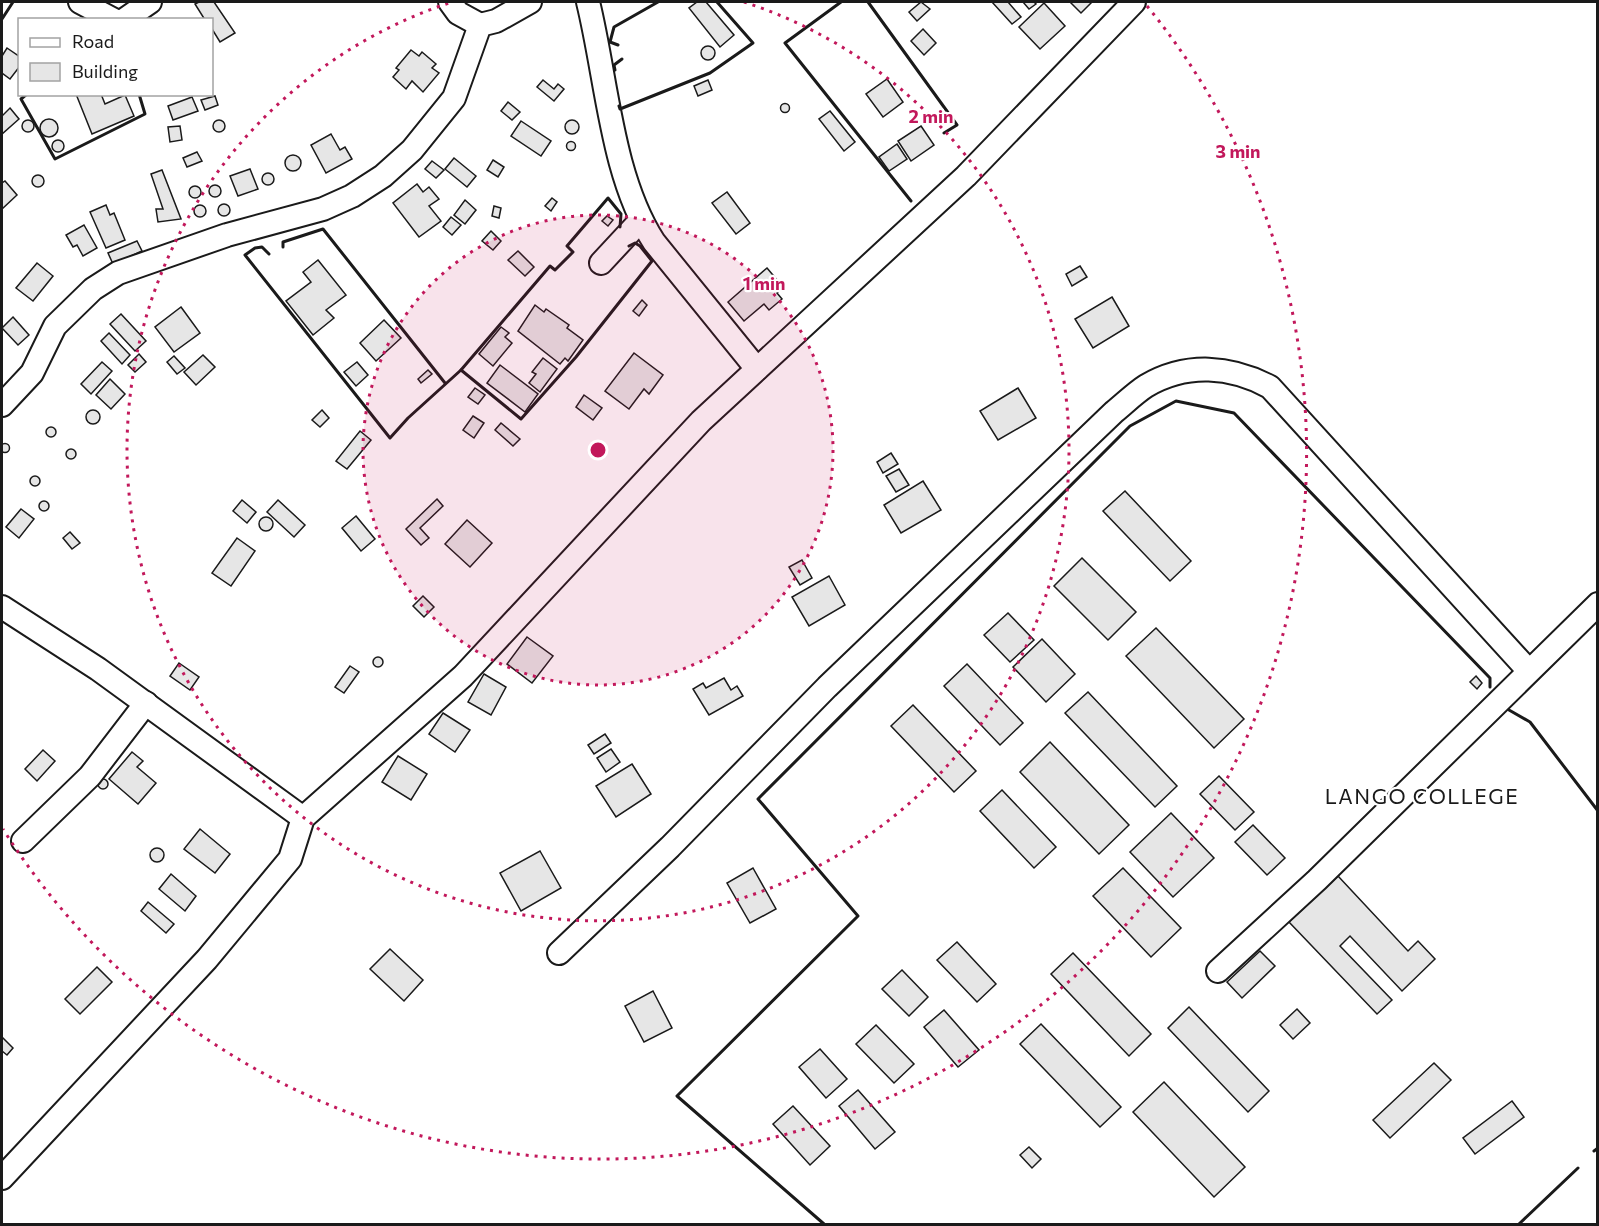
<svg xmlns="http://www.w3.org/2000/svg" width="1599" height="1226" font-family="Commissioner,sans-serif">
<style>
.building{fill:#e6e6e6;stroke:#1a1a1a;stroke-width:1.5}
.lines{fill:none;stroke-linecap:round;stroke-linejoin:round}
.minor-casing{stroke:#1a1a1a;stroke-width:26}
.minor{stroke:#fff;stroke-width:22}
.wall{stroke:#1a1a1a;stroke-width:3}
.ring{fill:none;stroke:#c2185b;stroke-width:3;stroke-dasharray:3 6}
.labels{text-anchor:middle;stroke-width:4.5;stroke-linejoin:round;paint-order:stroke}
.quarter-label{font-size:21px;letter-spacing:1.5px;fill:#1a1a1a;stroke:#fff}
.centre{fill:#c2185b;stroke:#fff;stroke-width:3}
.ring-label{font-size:18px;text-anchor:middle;font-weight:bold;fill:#c2185b;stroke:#fff;stroke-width:4.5;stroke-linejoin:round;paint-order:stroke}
</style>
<rect width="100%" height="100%" fill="#fff"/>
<g class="building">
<polygon points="199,2 214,2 235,33 220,42 212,29 212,20 205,20 195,4"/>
<polygon points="697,2 706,2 734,35 720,47 689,8"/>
<polygon points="921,2 930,9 917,21 909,12"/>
<polygon points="992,2 1008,2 1021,17 1012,24"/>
<polygon points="1023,2 1034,2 1036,4 1029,9"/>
<polygon points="1070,2 1092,2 1081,13"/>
<polygon points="1044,3 1065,26 1040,49 1019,27"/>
<polygon points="923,29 936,43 924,55 911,41"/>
<circle cx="708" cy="53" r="7"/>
<polygon points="7,48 20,57 20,66 10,79 2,73 2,56"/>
<polygon points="411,50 419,56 422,52 436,64 432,68 439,73 423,92 412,81 406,89 393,77 399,70 396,68"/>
<polygon points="887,79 903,102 883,117 866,94"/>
<polygon points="543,80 554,89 558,84 564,89 554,101 537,87"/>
<polygon points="708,80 712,90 698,96 694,86"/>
<polygon points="76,94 101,94 105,104 125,95 134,116 92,134"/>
<polygon points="215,96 218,105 205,110 201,100"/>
<polygon points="192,97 198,111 173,120 168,106"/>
<polygon points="508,102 520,112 512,120 501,111"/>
<circle cx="785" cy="108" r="4.5"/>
<polygon points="10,108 19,119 2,134 2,116"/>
<polygon points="830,111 855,142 844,151 819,119"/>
<circle cx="49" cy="128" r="9"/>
<circle cx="219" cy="126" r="6"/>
<circle cx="572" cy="127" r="7"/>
<circle cx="28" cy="126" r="6"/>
<polygon points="521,121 551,141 541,156 511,136"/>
<polygon points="180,126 182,140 170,142 168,127"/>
<polygon points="921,126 934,145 911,161 898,141"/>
<polygon points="331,134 340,150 345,147 352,159 326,173 311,145"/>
<circle cx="58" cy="146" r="6"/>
<circle cx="571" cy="146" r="4.5"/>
<polygon points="897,144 907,159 889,171 879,157"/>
<polygon points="197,152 202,161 187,167 183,158"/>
<circle cx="293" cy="163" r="8"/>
<polygon points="454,158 476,176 467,187 445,169"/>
<polygon points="493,160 504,167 498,177 487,170"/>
<polygon points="432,161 444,170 436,178 425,169"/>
<polygon points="250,169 258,189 238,196 230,176"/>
<polygon points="162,170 181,219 158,222 156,209 163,209 151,174"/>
<circle cx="268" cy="179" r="6"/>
<circle cx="38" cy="181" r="6"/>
<polygon points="5,181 17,195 2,209 2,183"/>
<polygon points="417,184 423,192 429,187 439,199 429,206 441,221 419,237 393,203"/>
<circle cx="215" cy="191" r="6"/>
<circle cx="195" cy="192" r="6"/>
<polygon points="727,192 750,223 736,234 712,203"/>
<polygon points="552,198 557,202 551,211 545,206"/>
<polygon points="465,200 476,210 465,224 454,215"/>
<circle cx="224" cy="210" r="6"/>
<circle cx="200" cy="211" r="6"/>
<polygon points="106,205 110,215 114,213 125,240 106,248 90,212"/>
<polygon points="494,206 501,208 499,218 492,216"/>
<polygon points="607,216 613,220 608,226 602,221"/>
<polygon points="451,217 461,225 452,235 443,227"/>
<polygon points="84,225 97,248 83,256 77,245 73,247 66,235"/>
<polygon points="491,231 501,241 493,250 482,241"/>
<polygon points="137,241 142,251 113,264 108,253"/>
<polygon points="518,251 534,267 525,276 508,260"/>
<polygon points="318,260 346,295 326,310 334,318 313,335 286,301 311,282 303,272"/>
<polygon points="37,263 53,276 33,301 16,288"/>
<polygon points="1080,266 1087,277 1072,286 1066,274"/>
<polygon points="767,268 783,287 777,293 782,299 769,310 764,304 744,321 728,302"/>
<polygon points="1112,297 1129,326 1093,348 1075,319"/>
<polygon points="642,300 647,305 639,316 633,311"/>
<polygon points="535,305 544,312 546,309 569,325 567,328 583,340 568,361 565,358 560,364 518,331"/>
<polygon points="181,307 200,333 174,352 155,327"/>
<polygon points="121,314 146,341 135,351 110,324"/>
<polygon points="13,317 29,335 18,345 2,328"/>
<polygon points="384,320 401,338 376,361 360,343"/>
<polygon points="501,327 509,333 505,337 512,343 493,366 479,354"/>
<polygon points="109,333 130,355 122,364 101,341"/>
<polygon points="634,353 663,375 649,394 644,389 629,409 605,391"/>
<polygon points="139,354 146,362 135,372 128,365"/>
<polygon points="203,355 215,367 196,385 184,372"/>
<polygon points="174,356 185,368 177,374 167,362"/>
<polygon points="543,358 557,369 540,392 529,383 536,374 532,372"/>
<polygon points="102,362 112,371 91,394 81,384"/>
<polygon points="357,362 368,375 356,386 344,372"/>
<polygon points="500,365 538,394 525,412 487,383"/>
<polygon points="428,370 432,374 421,383 418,379"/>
<polygon points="110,379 125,394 111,409 96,395"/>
<polygon points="475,388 485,395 478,404 468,397"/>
<polygon points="1018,388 1036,418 998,440 980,411"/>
<polygon points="584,395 602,408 593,420 576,407"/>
<circle cx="93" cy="417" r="7"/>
<polygon points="322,410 329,418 320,427 312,420"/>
<polygon points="473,416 484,423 474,438 463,430"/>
<polygon points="501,423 520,439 513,446 495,430"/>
<circle cx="51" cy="432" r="5"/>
<polygon points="360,431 371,440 347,469 336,461"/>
<circle cx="5" cy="448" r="4.5"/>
<circle cx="71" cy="454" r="5"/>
<polygon points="891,453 898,464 883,473 877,462"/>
<polygon points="899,469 909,485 896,492 886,476"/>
<circle cx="35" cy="481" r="5"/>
<polygon points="923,481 941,510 901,533 884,505"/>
<polygon points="1125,491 1191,561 1170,581 1103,511"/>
<polygon points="437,499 443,506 420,528 429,538 421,545 406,529"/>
<polygon points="242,500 256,512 247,523 233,511"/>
<polygon points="278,500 305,525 294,537 267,512"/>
<circle cx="44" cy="506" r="5"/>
<polygon points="21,509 34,519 19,538 6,527"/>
<polygon points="356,516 375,539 361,551 342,528"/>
<circle cx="266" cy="524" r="7"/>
<polygon points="467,520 492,543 470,567 445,544"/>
<polygon points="70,532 80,543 72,549 63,538"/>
<polygon points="237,538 255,551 231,586 212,573"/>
<polygon points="1082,558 1136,612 1108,640 1054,586"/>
<polygon points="802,560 812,578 800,585 789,567"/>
<polygon points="829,576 845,605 809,626 792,597"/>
<polygon points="423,596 434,607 424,617 413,606"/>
<polygon points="1008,613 1034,640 1010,662 984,635"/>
<polygon points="1156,628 1244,719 1214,748 1126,656"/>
<polygon points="527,637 553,656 532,683 507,664"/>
<polygon points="1042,639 1075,674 1046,702 1013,667"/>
<circle cx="378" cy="662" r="5"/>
<polygon points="179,663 199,677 190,690 170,676"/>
<polygon points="967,664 1023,723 1000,745 944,686"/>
<polygon points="350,666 359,672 344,693 335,687"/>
<polygon points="484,674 506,687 491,715 468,702"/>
<polygon points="1476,676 1482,683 1477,689 1470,682"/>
<polygon points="724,678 731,690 737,686 743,696 709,715 693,689 703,683 706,688"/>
<polygon points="1088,692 1177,786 1155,807 1065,713"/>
<polygon points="913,705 976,771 954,792 891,726"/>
<polygon points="443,713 470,730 455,752 429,734"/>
<polygon points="605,734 611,743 594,754 588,745"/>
<polygon points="1050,742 1129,825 1099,854 1020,772"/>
<polygon points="611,749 620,762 606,772 597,758"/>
<polygon points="43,750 55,761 37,781 25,769"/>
<polygon points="132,752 143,761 137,767 156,783 138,804 109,779"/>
<polygon points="398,756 427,774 411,800 382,782"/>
<polygon points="632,764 651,794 616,817 596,786"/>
<polygon points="1219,776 1254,812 1235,830 1200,794"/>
<circle cx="103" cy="784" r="5"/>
<polygon points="1002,790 1056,847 1034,868 980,811"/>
<polygon points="1171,813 1214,858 1173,897 1130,852"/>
<polygon points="1253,825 1285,858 1267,875 1235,842"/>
<polygon points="200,829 230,854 215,873 184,849"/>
<circle cx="157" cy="855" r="7"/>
<polygon points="540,851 561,888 521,911 500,873"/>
<polygon points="753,868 776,909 750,923 727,883"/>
<polygon points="1123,868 1181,928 1151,957 1093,896"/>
<polygon points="171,874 196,896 185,911 159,889"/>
<polygon points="1338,876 1408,951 1418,941 1435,959 1402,991 1350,936 1340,946 1392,1000 1377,1014 1289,922"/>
<polygon points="148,902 174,924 166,933 141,911"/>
<polygon points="957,942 996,984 977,1002 937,960"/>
<polygon points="390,949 423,980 404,1001 370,969"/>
<polygon points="1260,951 1275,966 1242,998 1227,982"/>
<polygon points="1073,953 1151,1034 1129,1056 1051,974"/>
<polygon points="97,967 112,982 80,1014 65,999"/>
<polygon points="902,970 928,997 909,1016 882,989"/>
<polygon points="653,991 672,1028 644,1042 625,1006"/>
<polygon points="1189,1007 1269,1091 1248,1112 1168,1028"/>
<polygon points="1297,1009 1310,1023 1293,1039 1280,1025"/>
<polygon points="944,1010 979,1050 958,1067 924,1027"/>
<polygon points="1041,1024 1121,1107 1100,1127 1020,1044"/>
<polygon points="876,1025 914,1064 894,1083 856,1044"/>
<polygon points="2,1037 13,1048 7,1055 2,1051"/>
<polygon points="820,1049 847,1079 826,1098 799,1067"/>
<polygon points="1434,1063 1451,1080 1390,1138 1373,1120"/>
<polygon points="1164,1082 1245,1167 1214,1197 1133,1112"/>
<polygon points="858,1090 895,1132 875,1149 839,1106"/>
<polygon points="1512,1101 1524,1117 1475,1154 1463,1138"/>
<polygon points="793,1106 830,1146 810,1165 773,1124"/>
<polygon points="1029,1147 1041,1159 1032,1168 1020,1155"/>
</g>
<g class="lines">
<g class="minor-casing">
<g id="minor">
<polyline points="80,2 114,20"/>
<polyline points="450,2 458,13 480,25"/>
<path d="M588,2c19,77 23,173 66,240l103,127"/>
<polyline points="124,20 150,2"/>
<polyline points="601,263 640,221"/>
<polyline points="2,405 32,373 55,326 93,289 118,273 227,235 323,209 352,196 383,176 412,150 454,98 480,25 496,21 530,2"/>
<polyline points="2,607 98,669 303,818"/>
<polyline points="23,841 90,776 146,703"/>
<path d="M559,953l111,-106 157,-160 287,-275c10,-8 21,-19 32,-26 41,-24 85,-20 124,1l258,283"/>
<polyline points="1218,971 1317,880 1598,604"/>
<polyline points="2,1178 207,959 290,859 303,818 463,676 701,421 966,176 1134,2"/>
</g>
</g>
<use href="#minor" class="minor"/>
<g class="wall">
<polyline points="841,2 785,43 911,201"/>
<polyline points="868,2 957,125 944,133"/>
<polyline points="2,19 13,2"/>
<polyline points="618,45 610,42 614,27 658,2"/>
<polyline points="615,70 614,65 622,59"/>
<polyline points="27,94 21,99 55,159 145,114 139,94"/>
<polyline points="619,106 620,109 710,73 753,43 717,2"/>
<polyline points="283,247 283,242 323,229 445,383"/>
<polyline points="269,254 262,247 255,248 245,255 390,438 408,418 461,370 550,266 555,270 573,252 567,246 608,198 621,214 620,227"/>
<polyline points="461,370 521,419 576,357 652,261 640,246 635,243 629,246"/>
<polyline points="1509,710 1530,722 1598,811"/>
<polyline points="1594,1151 1598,1148"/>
<polyline points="824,1224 677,1096 858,916 758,799 1130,426 1176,401 1234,413 1490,678 1490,687"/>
<polyline points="1519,1224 1578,1168"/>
</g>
</g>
<circle cx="598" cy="450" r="235" fill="#c2185b" fill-opacity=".12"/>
<g class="ring">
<circle cx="598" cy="450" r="235"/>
<path d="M744 2A471 471 0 1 1 452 2"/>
<path d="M1147 6A706 706 0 1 1 3 829"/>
</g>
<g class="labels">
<g class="quarter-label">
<text x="1422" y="804">LANGO COLLEGE</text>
</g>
</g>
<circle cx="598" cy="450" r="9" class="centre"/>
<g class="ring-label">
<text x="931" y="123">2 min</text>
<text x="1238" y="158">3 min</text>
<text x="764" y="290">1 min</text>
</g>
<rect width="1599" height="1226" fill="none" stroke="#1a1a1a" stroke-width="6"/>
<rect x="18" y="18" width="195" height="78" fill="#ffffff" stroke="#a3a3a3" stroke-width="1.5"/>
<rect x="30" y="38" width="30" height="9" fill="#ffffff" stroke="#a3a3a3" stroke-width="1.5"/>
<text x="72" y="48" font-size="18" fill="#1a1a1a">Road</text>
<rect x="30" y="63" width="30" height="18" fill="#e6e6e6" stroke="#a3a3a3" stroke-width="1.5"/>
<text x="72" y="78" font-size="18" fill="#1a1a1a">Building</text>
</svg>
